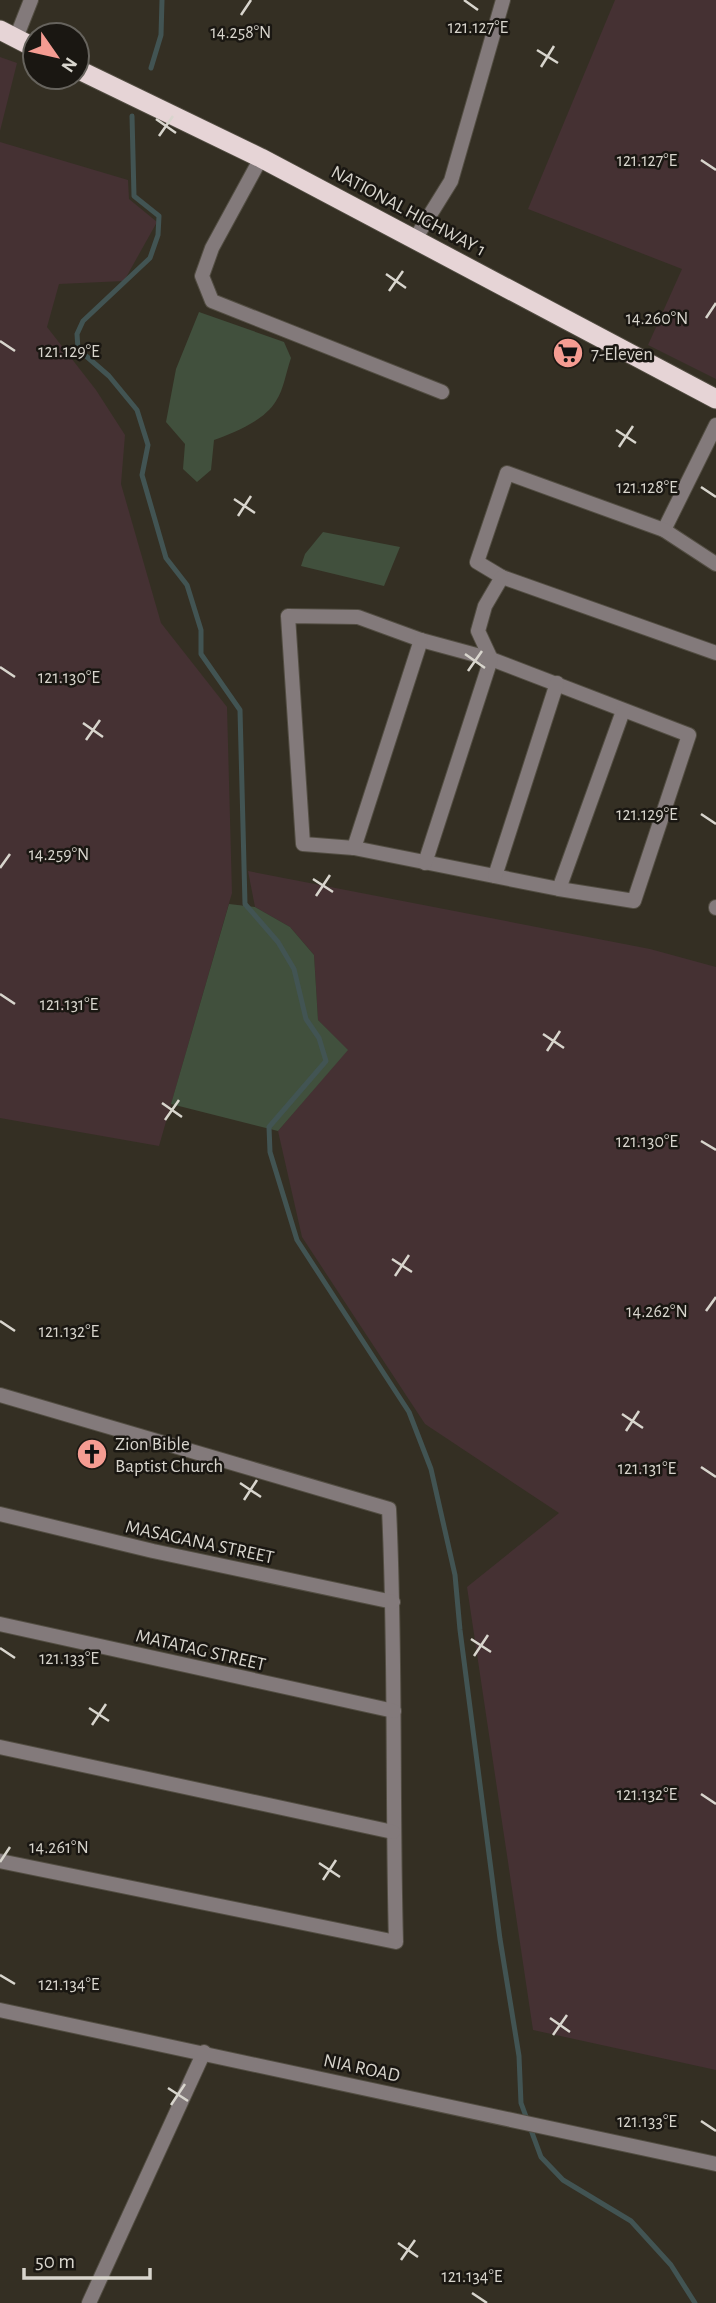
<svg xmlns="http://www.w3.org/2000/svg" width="716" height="2303" font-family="'Alegreya Sans',sans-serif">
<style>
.industrial{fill:#453133}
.green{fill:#41503d}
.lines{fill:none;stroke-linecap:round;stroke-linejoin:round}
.stream{stroke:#425453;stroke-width:5}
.minor-casing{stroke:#524d42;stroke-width:16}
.tertiary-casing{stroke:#524d42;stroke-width:16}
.trunk-casing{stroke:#524d42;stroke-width:21}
.minor{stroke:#837a7b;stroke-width:14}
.tertiary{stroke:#837a7b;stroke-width:14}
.trunk{stroke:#e6d4d6;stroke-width:19}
.ticks{fill:none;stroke:#d8d5cd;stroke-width:2.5}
.labels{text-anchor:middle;stroke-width:5;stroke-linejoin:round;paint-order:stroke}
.street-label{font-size:19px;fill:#d8d5cd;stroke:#1a1712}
.poi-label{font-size:19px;fill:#d8d5cd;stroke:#1a1712;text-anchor:start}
.ticks-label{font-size:18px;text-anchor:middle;fill:#d8d5cd;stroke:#1a1712;stroke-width:5;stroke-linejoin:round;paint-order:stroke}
</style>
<rect width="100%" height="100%" fill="#342f23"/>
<g class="industrial">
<polygon points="615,0 716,0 716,379 648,345 682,269 528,209"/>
<polygon points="0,57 17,63 0,131"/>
<polygon points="0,142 128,180 129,199 157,222 124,281 59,284 47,327 96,390 125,435 121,484 161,623 227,707 232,893 159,1146 0,1118"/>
<polygon points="248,871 650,949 716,967 716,2070 533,2030 467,1587 559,1513 425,1424 302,1237 278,1131 347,1050 318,1020 314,955 290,927 255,907"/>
</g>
<g class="green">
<path d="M199,312l85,30 7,16c-5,14 -7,31 -15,43 -12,20 -41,31 -62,39l-3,30 -14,12 -14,-13 2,-25 -19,-22 10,-53z"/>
<polygon points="323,532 400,547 384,586 301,566 305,554"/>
<polygon points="229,904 255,907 290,927 314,955 318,1020 348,1050 278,1131 171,1104"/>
</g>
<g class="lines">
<g class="stream">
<polyline points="151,68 161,35 162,0"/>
<polyline points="132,116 134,196 159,216 158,235 150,258 83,321 77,334 78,349 109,376 137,410 148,445 142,475 166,558 187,585 201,630 201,654 240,710 245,904 278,942 294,969 306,1019 319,1038 326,1061 269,1127 270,1152 297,1240 409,1412 431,1469 455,1575 460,1630 500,1939 519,2056 521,2103 541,2157 563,2180 631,2221 671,2265 695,2303"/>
</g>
<g class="minor-casing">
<g id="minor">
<polyline points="16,38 31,0"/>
<polyline points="261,158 212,248 202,276 212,301 442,392"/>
<polyline points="415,239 451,181 503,0"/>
<polyline points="664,530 716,425"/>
<polyline points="716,564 664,530 507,473 477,562 502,577 716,653"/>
<polygon points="288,616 358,617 421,640 491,659 689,735 634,901 559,889 354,848 303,844"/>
<polyline points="354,848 421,640"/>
<polyline points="425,863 491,659 478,631 485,606 502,577"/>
<polyline points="495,876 557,683"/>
<polyline points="559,889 623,711"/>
<polyline points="716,908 716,907"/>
<path d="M0,1395l389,114c7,144 3,289 7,433l-396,-81"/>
<polyline points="0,1514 153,1551 393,1602"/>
<polyline points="0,1624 394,1711"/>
<polyline points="0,1747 393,1832"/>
<polyline points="89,2303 204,2052"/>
</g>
</g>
<g class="tertiary-casing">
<polyline id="tertiary" points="0,2010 716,2164"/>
</g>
<g class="trunk-casing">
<g id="trunk">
<polyline points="0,30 35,48"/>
<polyline points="77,69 261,158 716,399"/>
</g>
</g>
<use href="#minor" class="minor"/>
<use href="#tertiary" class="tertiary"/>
<use href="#trunk" class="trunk"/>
</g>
<path class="ticks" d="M464,0l14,10M241,15l10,-15M537,50l21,13M541,67l13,-21M156,119l20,14M159,136l14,-20M701,160l15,10M386,274l20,14M389,291l14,-20M706,318l10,-15M0,341l15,10M616,430l20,13M619,447l14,-21M701,487l15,10M234,499l21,14M238,516l13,-20M465,654l20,14M0,667l15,10M468,671l14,-20M83,723l20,14M86,740l14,-20M701,814l15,10M0,868l10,-14M313,879l20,13M316,896l14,-21M0,994l15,10M543,1034l21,14M547,1051l13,-20M162,1103l20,14M165,1120l14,-20M701,1141l15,9M392,1259l20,13M395,1276l14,-21M706,1311l10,-14M0,1321l15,10M622,1414l21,14M626,1431l13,-20M701,1467l15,10M240,1483l21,14M244,1500l13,-20M471,1639l20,13M0,1648l15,10M474,1656l14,-21M89,1708l20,13M92,1725l14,-21M701,1794l15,10M0,1862l10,-15M319,1863l21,14M323,1880l13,-20M0,1975l15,9M550,2018l20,14M553,2035l14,-20M168,2088l20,13M171,2105l14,-21M701,2121l15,10M398,2243l20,14M401,2260l14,-20M472,2293l15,10"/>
<defs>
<g id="supermarket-disc" transform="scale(1.575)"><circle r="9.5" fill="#f59c92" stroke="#1a1712"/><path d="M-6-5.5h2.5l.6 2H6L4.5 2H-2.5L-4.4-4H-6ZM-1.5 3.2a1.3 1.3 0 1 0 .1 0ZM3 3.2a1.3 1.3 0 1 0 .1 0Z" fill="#111"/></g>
<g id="church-disc" transform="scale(1.575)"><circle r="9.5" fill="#f59c92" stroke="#1a1712"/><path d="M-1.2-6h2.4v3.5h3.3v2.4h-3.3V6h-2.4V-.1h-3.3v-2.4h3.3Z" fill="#111"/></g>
</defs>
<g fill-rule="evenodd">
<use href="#supermarket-disc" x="568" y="353"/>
<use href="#church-disc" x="92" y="1454"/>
</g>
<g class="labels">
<g class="street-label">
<text transform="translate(409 210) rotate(28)" y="7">NATIONAL HIGHWAY 1</text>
<text transform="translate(200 1541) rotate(12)" y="7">MASAGANA STREET</text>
<text transform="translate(201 1649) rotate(13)" y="7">MATATAG STREET</text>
<text transform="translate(362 2067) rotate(12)" y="7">NIA ROAD</text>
</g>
<g class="poi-label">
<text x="591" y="360">7-Eleven</text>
<text x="115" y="1450">Zion Bible<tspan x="115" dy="22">Baptist Church</tspan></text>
</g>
</g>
<g class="ticks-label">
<text x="478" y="33">121.127°E</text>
<text x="241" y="38">14.258°N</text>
<text x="647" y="166">121.127°E</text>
<text x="657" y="324">14.260°N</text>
<text x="69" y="357">121.129°E</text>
<text x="647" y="493">121.128°E</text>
<text x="69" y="683">121.130°E</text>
<text x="647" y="820">121.129°E</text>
<text x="59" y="860">14.259°N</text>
<text x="69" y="1010">121.131°E</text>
<text x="647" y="1147">121.130°E</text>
<text x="657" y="1317">14.262°N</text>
<text x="69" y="1337">121.132°E</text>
<text x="647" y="1474">121.131°E</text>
<text x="69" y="1664">121.133°E</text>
<text x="647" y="1800">121.132°E</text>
<text x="59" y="1853">14.261°N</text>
<text x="69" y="1990">121.134°E</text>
<text x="647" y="2127">121.133°E</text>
<text x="472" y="2282">121.134°E</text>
</g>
<g transform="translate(56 56) rotate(124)"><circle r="33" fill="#1a1712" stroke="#66635d" stroke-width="2"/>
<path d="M0-5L12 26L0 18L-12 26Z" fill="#f59c92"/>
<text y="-10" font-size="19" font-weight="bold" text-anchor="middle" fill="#d8d5cd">N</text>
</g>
<path d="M24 2268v10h126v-10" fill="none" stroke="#d8d5cd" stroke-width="3.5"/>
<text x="35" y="2268" font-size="21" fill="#d8d5cd" stroke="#1a1712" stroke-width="5" paint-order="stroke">50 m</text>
</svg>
